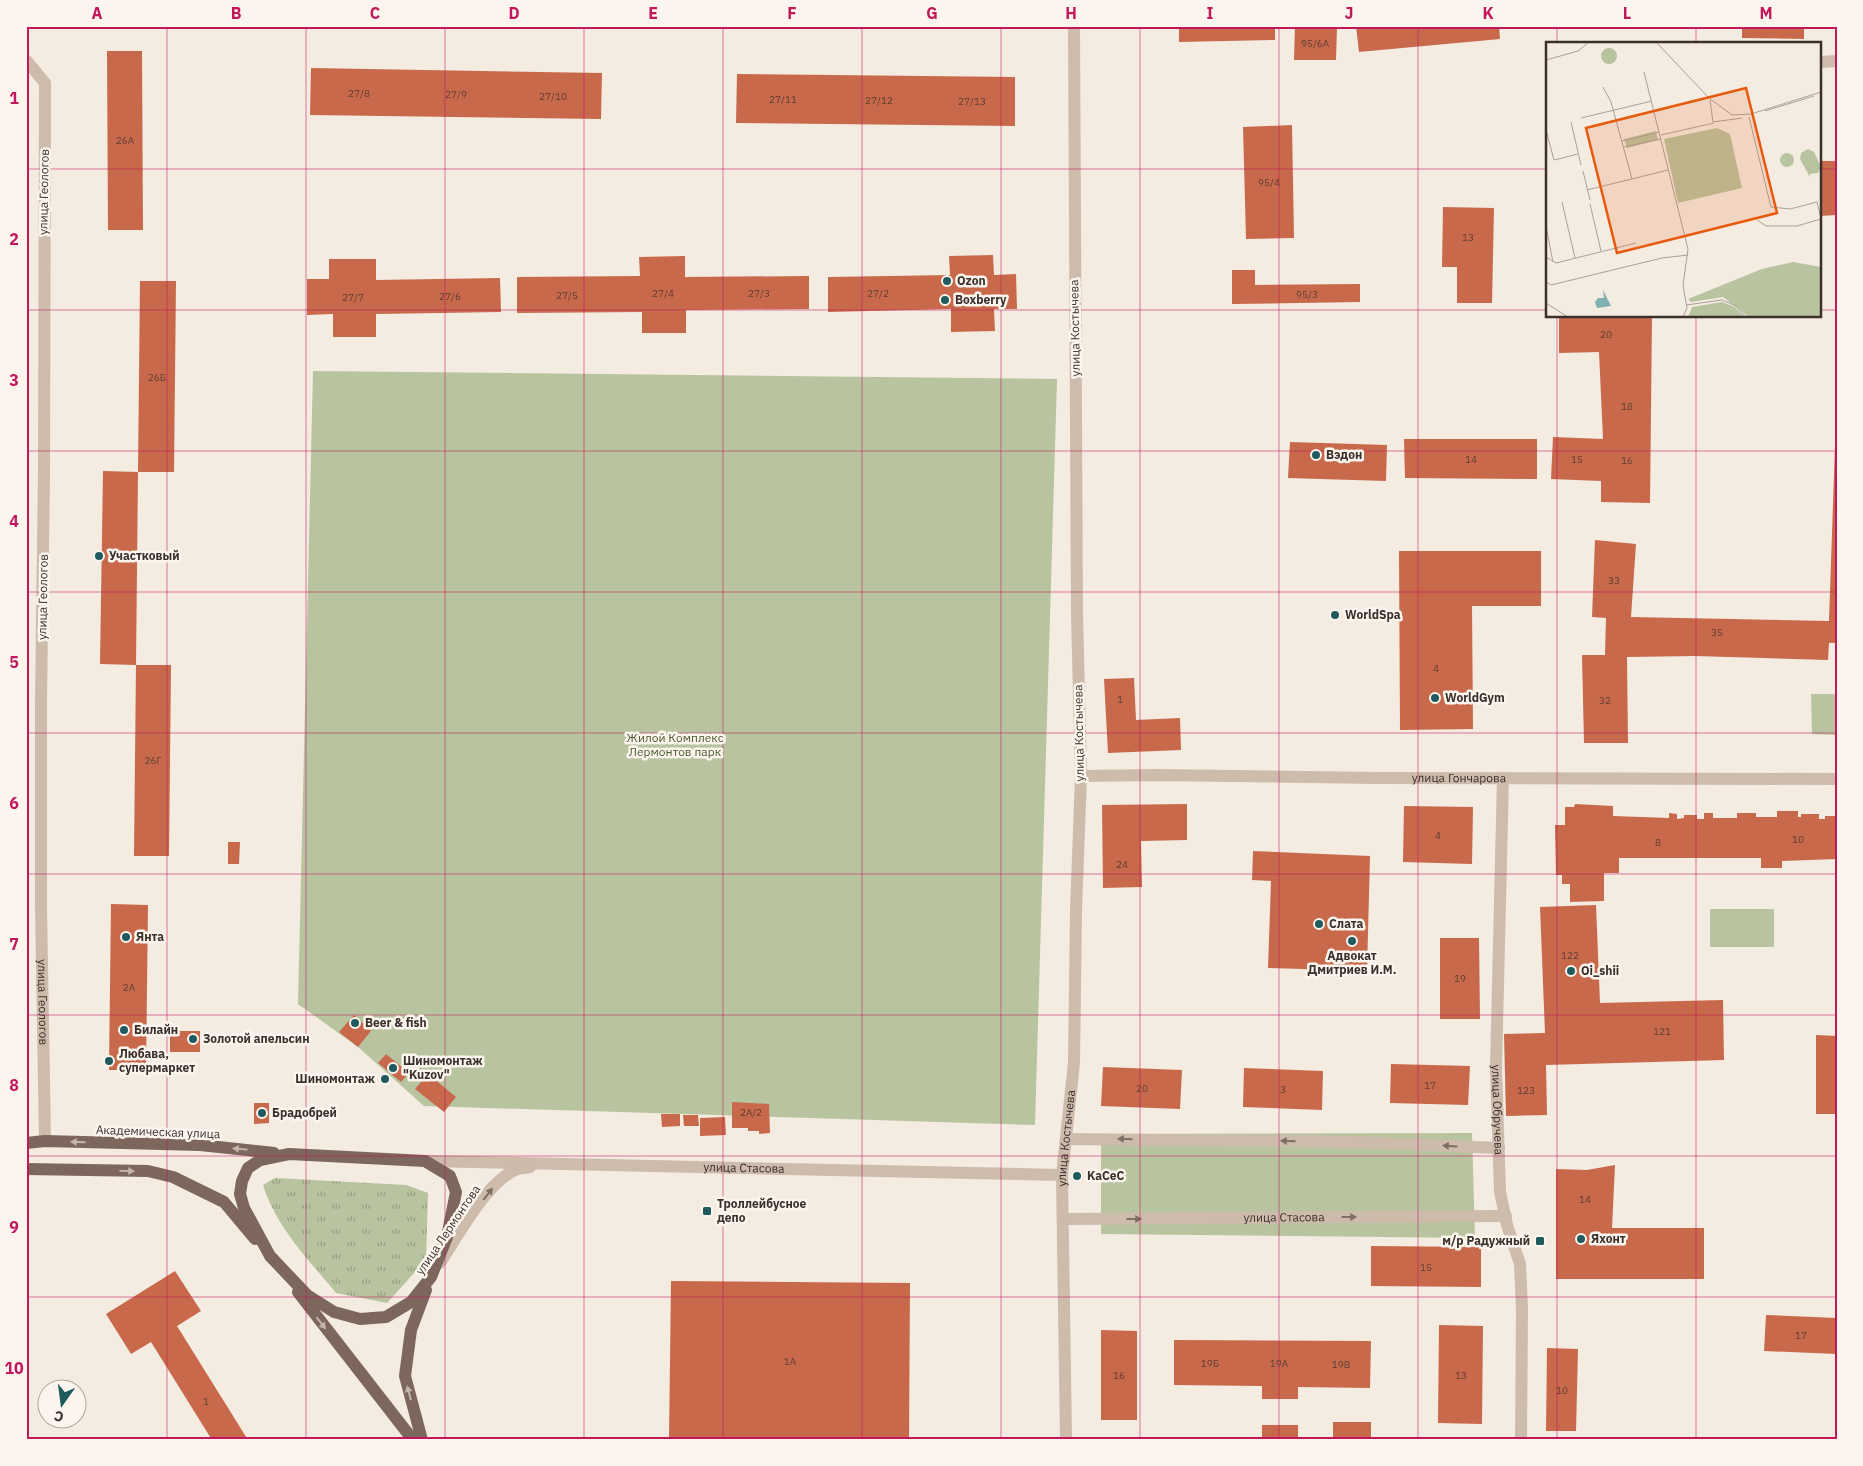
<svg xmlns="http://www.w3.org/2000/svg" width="1863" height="1466" font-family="'IBM Plex Sans',sans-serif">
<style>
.grass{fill:url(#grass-tufts)}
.green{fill:#b8c4a0}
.building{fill:#c8694b}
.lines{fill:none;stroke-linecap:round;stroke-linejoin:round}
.minor{stroke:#cdbbac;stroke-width:12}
.major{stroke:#7d675c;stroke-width:12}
.oneway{fill:#7d6f65}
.oneway2{fill:#c2b5ac}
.grid{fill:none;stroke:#c2185b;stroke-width:1;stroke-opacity:0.55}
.poi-dot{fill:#1f5a5e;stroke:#fbf5ee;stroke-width:2}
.labels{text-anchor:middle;stroke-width:5;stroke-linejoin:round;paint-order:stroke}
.number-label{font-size:10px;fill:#5e3e33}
.street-label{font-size:12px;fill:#3b302b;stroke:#fbf5ee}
.poi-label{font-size:12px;font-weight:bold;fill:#3b302b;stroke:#fbf5ee;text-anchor:start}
.park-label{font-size:12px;fill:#4a5a2e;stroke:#fbf5ee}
.inset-road{fill:none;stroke:#aaa098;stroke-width:1}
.view{fill:#e8590c;fill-opacity:0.15;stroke:#e8590c;stroke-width:2.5}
.inset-edge{fill:none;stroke:#3b302b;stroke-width:2.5}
.neatline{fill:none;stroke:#c2185b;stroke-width:2}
.grid-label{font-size:16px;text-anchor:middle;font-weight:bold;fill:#c2185b}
</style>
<defs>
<pattern id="grass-tufts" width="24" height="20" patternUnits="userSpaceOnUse" patternTransform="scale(1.25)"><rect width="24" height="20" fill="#b8c4a0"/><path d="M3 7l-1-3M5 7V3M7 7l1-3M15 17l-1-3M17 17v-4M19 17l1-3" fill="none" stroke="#97a083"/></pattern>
</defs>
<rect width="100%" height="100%" fill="#f4ebe1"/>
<path class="grass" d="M275,1178l131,7 22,8 -2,67 -39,43 -51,-10c-27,-33 -60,-66 -73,-108z"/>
<g class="green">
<polygon points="313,371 1057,379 1035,1125 424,1106 358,1047 298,1004"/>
<polygon points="1811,694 1837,694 1837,735 1812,734"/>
<rect x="1710" y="909" width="64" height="38"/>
<polygon points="1472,1133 1475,1238 1101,1234 1101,1134"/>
</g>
<g class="building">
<polygon points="1179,26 1275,26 1275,40 1179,42"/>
<polygon points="1295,26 1337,26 1336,60 1294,60"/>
<polygon points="1356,26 1499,26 1500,39 1359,52"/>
<polygon points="1742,26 1804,26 1804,39 1742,38"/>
<polygon points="107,51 142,51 143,230 108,230"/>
<polygon points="311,68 602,73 601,119 310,115"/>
<polygon points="737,74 1015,77 1015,126 736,123"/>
<polygon points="1292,125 1294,238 1246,239 1243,127"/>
<polygon points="1819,161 1837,161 1837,215 1819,216"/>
<polygon points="1443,207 1494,208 1492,303 1457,303 1457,267 1442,267"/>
<polygon points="993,255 994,275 1016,274 1017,309 994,309 995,331 951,332 951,309 828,312 828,277 950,275 949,256"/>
<polygon points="685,256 685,277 809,276 809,309 686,310 686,333 642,333 642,312 517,313 517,277 640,276 639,257"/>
<polygon points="329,259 376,259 376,280 500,278 501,312 376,314 376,337 333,337 333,314 307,315 307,279 329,279"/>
<polygon points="1232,270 1255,270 1255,285 1360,284 1360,302 1232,304"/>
<polygon points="140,281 176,281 174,472 138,472"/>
<polygon points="1559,316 1652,316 1650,503 1601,502 1601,481 1551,479 1553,437 1603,439 1599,352 1559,353"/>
<polygon points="1404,439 1537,439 1537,479 1405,478"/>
<polygon points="1290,442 1387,445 1386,481 1288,478"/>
<polygon points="1835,445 1837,445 1837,643 1829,643 1828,660 1695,656 1627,657 1628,743 1584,743 1582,655 1605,655 1606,618 1592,617 1595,540 1636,544 1631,617 1829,621"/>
<polygon points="103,471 138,472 136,665 100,664"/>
<polygon points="1399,551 1541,551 1541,606 1472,606 1473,729 1400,730"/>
<polygon points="136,665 171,665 169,856 134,856"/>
<polygon points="1134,678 1136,720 1180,718 1181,750 1108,753 1104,679"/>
<polygon points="1187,804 1187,840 1141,841 1142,887 1103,888 1102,805"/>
<polygon points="1575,804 1613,806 1613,816 1669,818 1669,813 1677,814 1677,819 1684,818 1684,815 1697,815 1697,819 1704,819 1704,813 1713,813 1713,818 1737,818 1737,813 1756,813 1756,817 1777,817 1777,811 1798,811 1798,817 1801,817 1801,814 1819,814 1819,819 1825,819 1825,816 1837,816 1837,859 1782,861 1782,868 1761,868 1761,858 1619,858 1619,873 1604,873 1604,901 1570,902 1570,884 1562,884 1562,875 1556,875 1555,825 1565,825 1565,807 1574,807"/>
<polygon points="1404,806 1473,807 1472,864 1403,862"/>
<polygon points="228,842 240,842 239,864 228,864"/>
<polygon points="1253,851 1370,856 1367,971 1268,968 1271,881 1252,880"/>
<polygon points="111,904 148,905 146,1070 109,1070"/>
<polygon points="1596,905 1600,1003 1723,1000 1724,1060 1546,1065 1547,1115 1506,1116 1504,1034 1545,1033 1540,907"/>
<polygon points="1440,938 1479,938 1480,1019 1440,1019"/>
<polygon points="354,1015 371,1031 358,1047 339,1032"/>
<rect x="170" y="1031" width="30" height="21"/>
<polygon points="1816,1035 1837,1036 1837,1114 1816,1114"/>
<polygon points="386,1054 409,1073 401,1082 378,1063"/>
<polygon points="1391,1064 1470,1066 1468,1105 1390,1103"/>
<polygon points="1103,1067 1182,1070 1180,1109 1101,1106"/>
<polygon points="1244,1068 1323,1071 1322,1110 1243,1107"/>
<polygon points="428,1074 456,1097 444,1112 415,1089"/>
<polygon points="732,1102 769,1104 770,1133 759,1134 759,1131 748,1131 748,1128 732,1128"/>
<polygon points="254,1103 269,1103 269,1123 254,1124"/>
<polygon points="661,1114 680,1114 680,1126 662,1127"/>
<polygon points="683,1115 698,1115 699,1126 684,1126"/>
<polygon points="725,1117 726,1135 700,1136 700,1118"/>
<polygon points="1615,1165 1612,1228 1704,1228 1704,1279 1556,1279 1556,1169 1587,1170"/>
<polygon points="1371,1246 1481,1247 1481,1287 1371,1286"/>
<polygon points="175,1271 201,1311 177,1326 248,1440 212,1440 151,1342 131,1354 106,1314"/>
<polygon points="671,1281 910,1283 909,1440 669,1440"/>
<polygon points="1766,1315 1837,1318 1837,1354 1764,1351"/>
<polygon points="1439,1325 1483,1326 1482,1424 1438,1423"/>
<polygon points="1101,1330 1137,1331 1137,1420 1101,1420"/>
<polygon points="1174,1340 1371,1341 1370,1388 1298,1387 1298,1399 1262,1399 1262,1386 1174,1385"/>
<polygon points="1547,1348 1578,1349 1576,1431 1546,1431"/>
<rect x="1333" y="1422" width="38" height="18"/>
<rect x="1262" y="1425" width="36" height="15"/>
</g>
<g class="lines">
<g class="minor">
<path id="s1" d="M26,60l19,23 -1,390 -3,229v205l4,234"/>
<polyline points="1819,62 1837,61"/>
<path id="s2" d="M1081,776l76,-1 222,3 458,1"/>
<path id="s3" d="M1503,778l-7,290 4,124 7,33 13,39 2,45 -1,131"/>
<polyline points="1067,1139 1355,1142 1499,1148"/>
<path id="s4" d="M425,1161l637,14"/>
<path id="s5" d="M1064,1219l442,-3"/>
<path d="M440,1263c17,-26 46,-80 75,-93 4,-2 10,-2 15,-3"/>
<path id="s6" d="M1066,1440l-4,-265 12,-112 2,-152 5,-135 -4,-162 -3,-588"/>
</g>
<g class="major">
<polyline points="26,1143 45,1141 200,1145 274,1153"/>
<polygon points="289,1154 425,1161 450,1176 456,1192 447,1237 431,1277 411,1302 386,1317 360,1319 334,1312 307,1295 270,1256 244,1208 240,1194 242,1181 248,1168 260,1160"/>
<polyline points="26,1169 148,1171 173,1177 224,1202 255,1239"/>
<polyline points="298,1292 413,1440"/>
<polyline points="422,1440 405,1376 411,1330 426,1290"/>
</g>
</g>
<defs><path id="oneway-solid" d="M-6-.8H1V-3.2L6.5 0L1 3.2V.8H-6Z" transform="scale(1.25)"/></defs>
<g class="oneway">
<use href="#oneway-solid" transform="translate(1125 1139) rotate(-179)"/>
<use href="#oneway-solid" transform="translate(1288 1141) rotate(-179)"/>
<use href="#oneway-solid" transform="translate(1450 1146) rotate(-177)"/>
<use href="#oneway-solid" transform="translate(488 1194) rotate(-52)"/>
<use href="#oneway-solid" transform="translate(1349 1217)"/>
<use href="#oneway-solid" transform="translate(1134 1219)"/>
</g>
<g class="oneway2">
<use href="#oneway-solid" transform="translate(78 1142) rotate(-178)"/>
<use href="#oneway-solid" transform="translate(240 1149) rotate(-174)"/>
<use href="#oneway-solid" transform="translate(127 1171) rotate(1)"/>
<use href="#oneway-solid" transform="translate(321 1323) rotate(52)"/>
<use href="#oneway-solid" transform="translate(409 1393) rotate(-105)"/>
</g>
<path class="grid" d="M167,26v1414M306,26v1414M445,26v1414M584,26v1414M723,26v1414M862,26v1414M1001,26v1414M1140,26v1414M1279,26v1414M1418,26v1414M1557,26v18M1696,26v18M26,169h1521M1819,169h18M26,310h1521M1819,310h18M1557,316v1124M1696,316v1124M26,451h1811M26,592h1811M26,733h1811M26,874h1811M26,1015h1811M26,1156h1811M26,1297h1811"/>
<g class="poi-dot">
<circle cx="947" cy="281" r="5"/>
<circle cx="945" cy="300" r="5"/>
<circle cx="1316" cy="455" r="5"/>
<circle cx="99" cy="556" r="5"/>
<circle cx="1335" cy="615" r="5"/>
<circle cx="1435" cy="698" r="5"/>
<circle cx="1319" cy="924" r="5"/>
<circle cx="126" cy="937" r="5"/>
<circle cx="1352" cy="941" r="5"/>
<circle cx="1571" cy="971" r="5"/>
<circle cx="355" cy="1023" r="5"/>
<circle cx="124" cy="1030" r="5"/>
<circle cx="193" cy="1039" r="5"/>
<circle cx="109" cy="1061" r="5"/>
<circle cx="393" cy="1068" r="5"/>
<circle cx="385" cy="1079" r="5"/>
<circle cx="262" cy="1113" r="5"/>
<circle cx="1077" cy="1176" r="5"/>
<rect x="702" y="1206" width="10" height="10" rx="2.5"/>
<circle cx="1581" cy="1239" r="5"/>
<rect x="1535" y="1236" width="10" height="10" rx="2.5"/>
</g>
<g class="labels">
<g class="number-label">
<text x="1315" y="47">95/6А</text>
<text x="359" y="97">27/8</text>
<text x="456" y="98">27/9</text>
<text x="553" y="100">27/10</text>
<text x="783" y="103">27/11</text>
<text x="879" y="104">27/12</text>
<text x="972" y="105">27/13</text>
<text x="125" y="144">26А</text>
<text x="1269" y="186">95/4</text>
<text x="1468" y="241">13</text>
<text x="663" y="297">27/4</text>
<text x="759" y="297">27/3</text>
<text x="878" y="297">27/2</text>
<text x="1307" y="298">95/3</text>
<text x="567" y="299">27/5</text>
<text x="450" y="300">27/6</text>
<text x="353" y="301">27/7</text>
<text x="1606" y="338">20</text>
<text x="157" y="381">26Б</text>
<text x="1627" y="410">18</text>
<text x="1471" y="463">14</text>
<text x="1577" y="463">15</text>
<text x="1627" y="464">16</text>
<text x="1614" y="584">33</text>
<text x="1717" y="636">35</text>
<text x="1436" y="672">4</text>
<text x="1120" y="703">1</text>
<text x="1605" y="704">32</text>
<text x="153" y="764">26Г</text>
<text x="1438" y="839">4</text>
<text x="1798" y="843">10</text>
<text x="1658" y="846">8</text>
<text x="1122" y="868">24</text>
<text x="1570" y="959">122</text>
<text x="1460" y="982">19</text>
<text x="129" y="991">2А</text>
<text x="1662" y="1035">121</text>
<text x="1430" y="1089">17</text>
<text x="1142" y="1092">20</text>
<text x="1283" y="1093">3</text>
<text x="1526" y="1094">123</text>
<text x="751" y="1116">2A/2</text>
<text x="1585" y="1203">14</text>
<text x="1426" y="1271">15</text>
<text x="1801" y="1339">17</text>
<text x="790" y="1365">1А</text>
<text x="1210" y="1367">19Б</text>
<text x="1279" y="1367">19А</text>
<text x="1341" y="1368">19В</text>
<text x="1119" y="1379">16</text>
<text x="1461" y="1379">13</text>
<text x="1562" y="1394">10</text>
<text x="206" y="1405">1</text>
</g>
<g class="street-label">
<text transform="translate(44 192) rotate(-89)" y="4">улица Геологов</text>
<text transform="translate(1075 328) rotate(-91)" y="4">улица Костычева</text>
<text transform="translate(43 597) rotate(-89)" y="4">улица Геологов</text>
<text transform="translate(1079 733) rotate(-91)" y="4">улица Костычева</text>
<text dy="4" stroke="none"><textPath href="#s2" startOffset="378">улица Гончарова</textPath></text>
<text dy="4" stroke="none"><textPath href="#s1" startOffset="949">улица Геологов</textPath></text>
<text dy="4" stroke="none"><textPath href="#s3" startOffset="332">улица Обручева</textPath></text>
<text transform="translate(158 1132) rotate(2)" y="4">Академическая улица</text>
<text dy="4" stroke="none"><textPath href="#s6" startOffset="302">улица Костычева</textPath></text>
<text dy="4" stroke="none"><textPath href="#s4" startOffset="319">улица Стасова</textPath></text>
<text dy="4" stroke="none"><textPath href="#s5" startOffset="220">улица Стасова</textPath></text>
<text transform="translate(448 1230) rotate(-56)" y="4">улица Лермонтова</text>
</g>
<g class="poi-label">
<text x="957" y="285">Ozon</text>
<text x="955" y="304">Boxberry</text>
<text x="1326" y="459">Вэдон</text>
<text x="109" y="560">Участковый</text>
<text x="1345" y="619">WorldSpa</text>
<text x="1445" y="702">WorldGym</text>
<text x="1329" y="928">Слата</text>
<text x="136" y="941">Янта</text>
<text x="1352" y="960" text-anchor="middle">Адвокат<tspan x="1352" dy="14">Дмитриев И.М.</tspan></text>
<text x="1581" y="975">Oi_shii</text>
<text x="365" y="1027">Beer &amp; fish</text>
<text x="134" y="1034">Билайн</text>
<text x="203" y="1043">Золотой апельсин</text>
<text x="119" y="1058">Любава,<tspan x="119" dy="14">супермаркет</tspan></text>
<text x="403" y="1065">Шиномонтаж<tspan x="403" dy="14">"Kuzov"</tspan></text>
<text x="375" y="1083" text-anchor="end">Шиномонтаж</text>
<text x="272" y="1117">Брадобрей</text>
<text x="1087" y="1180">KaCeC</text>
<text x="717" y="1208">Троллейбусное<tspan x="717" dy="14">депо</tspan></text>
<text x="1591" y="1243">Яхонт</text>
<text x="1530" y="1245" text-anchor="end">м/р Радужный</text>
</g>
<g class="park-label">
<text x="675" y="742">Жилой Комплекс<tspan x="675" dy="14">Лермонтов парк</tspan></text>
</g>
</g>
<g transform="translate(1546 42)">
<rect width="275" height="275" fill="#f4ebe1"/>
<path d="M55 14a8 8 0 1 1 16 0a8 8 0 1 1-16 0ZM171,86l13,6 12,54 -64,15 -14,-64zM110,89l2,9 -31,8 -3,-9zM262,107l6,3 7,15 -3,6 -8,1v3l-10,-18 1,-6zM234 118a7 7 0 1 1 14 0a7 7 0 1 1-14 0ZM247,220l28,5v50h-72l-26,-20 -32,5 -3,-3 74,-30zM176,260l13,5 10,10h-57l4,-10z" fill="#b8c4a0"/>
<path d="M57,248l8,16 -14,2 -2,-6 3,-4h6z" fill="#7fb0b2"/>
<path class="inset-road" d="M110,0l53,56 23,17 19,-1 70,-22M0,18l32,-9 11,-9M98,30l44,177 -5,36 4,23 -4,9M57,45l8,15 21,77M164,58l3,22 29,-4M219,69l49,-15M203,75l22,90 19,2 27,-7 4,16M35,76l71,-17M25,80l10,43M0,88l8,30 24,-6M115,93l53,-12M76,99l37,-9M78,105l37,-8M37,129l7,29M41,148l81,-20M16,160l13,56M44,162l11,47M211,178l9,6h31l24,-7M0,184l7,36M0,215l10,6 80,-20M0,240l5,3 111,-27 26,-3M0,261l22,14M140,263l36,-5 14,6 10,11"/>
<path class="view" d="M200,46l31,125 -160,40 -31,-125z"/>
<rect width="275" height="275" class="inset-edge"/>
</g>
<rect width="1863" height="1466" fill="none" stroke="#fbf5ee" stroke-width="55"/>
<g transform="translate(62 1404) rotate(194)"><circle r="24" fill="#fbf5ee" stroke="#aea6a0"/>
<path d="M0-4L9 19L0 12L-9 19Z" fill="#1f5a5e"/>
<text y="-8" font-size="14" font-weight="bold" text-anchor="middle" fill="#3b302b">С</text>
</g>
<rect x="28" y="28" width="1808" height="1410" class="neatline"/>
<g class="grid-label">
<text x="97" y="19">A</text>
<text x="236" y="19">B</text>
<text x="375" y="19">C</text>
<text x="514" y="19">D</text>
<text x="653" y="19">E</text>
<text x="792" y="19">F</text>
<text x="932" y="19">G</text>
<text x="1071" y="19">H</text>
<text x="1210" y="19">I</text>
<text x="1349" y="19">J</text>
<text x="1488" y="19">K</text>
<text x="1627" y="19">L</text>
<text x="1766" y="19">M</text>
<text x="14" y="104">1</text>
<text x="14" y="245">2</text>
<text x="14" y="386">3</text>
<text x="14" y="527">4</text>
<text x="14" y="668">5</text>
<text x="14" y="809">6</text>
<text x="14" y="950">7</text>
<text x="14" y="1091">8</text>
<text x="14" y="1233">9</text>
<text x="14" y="1374">10</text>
</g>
</svg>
